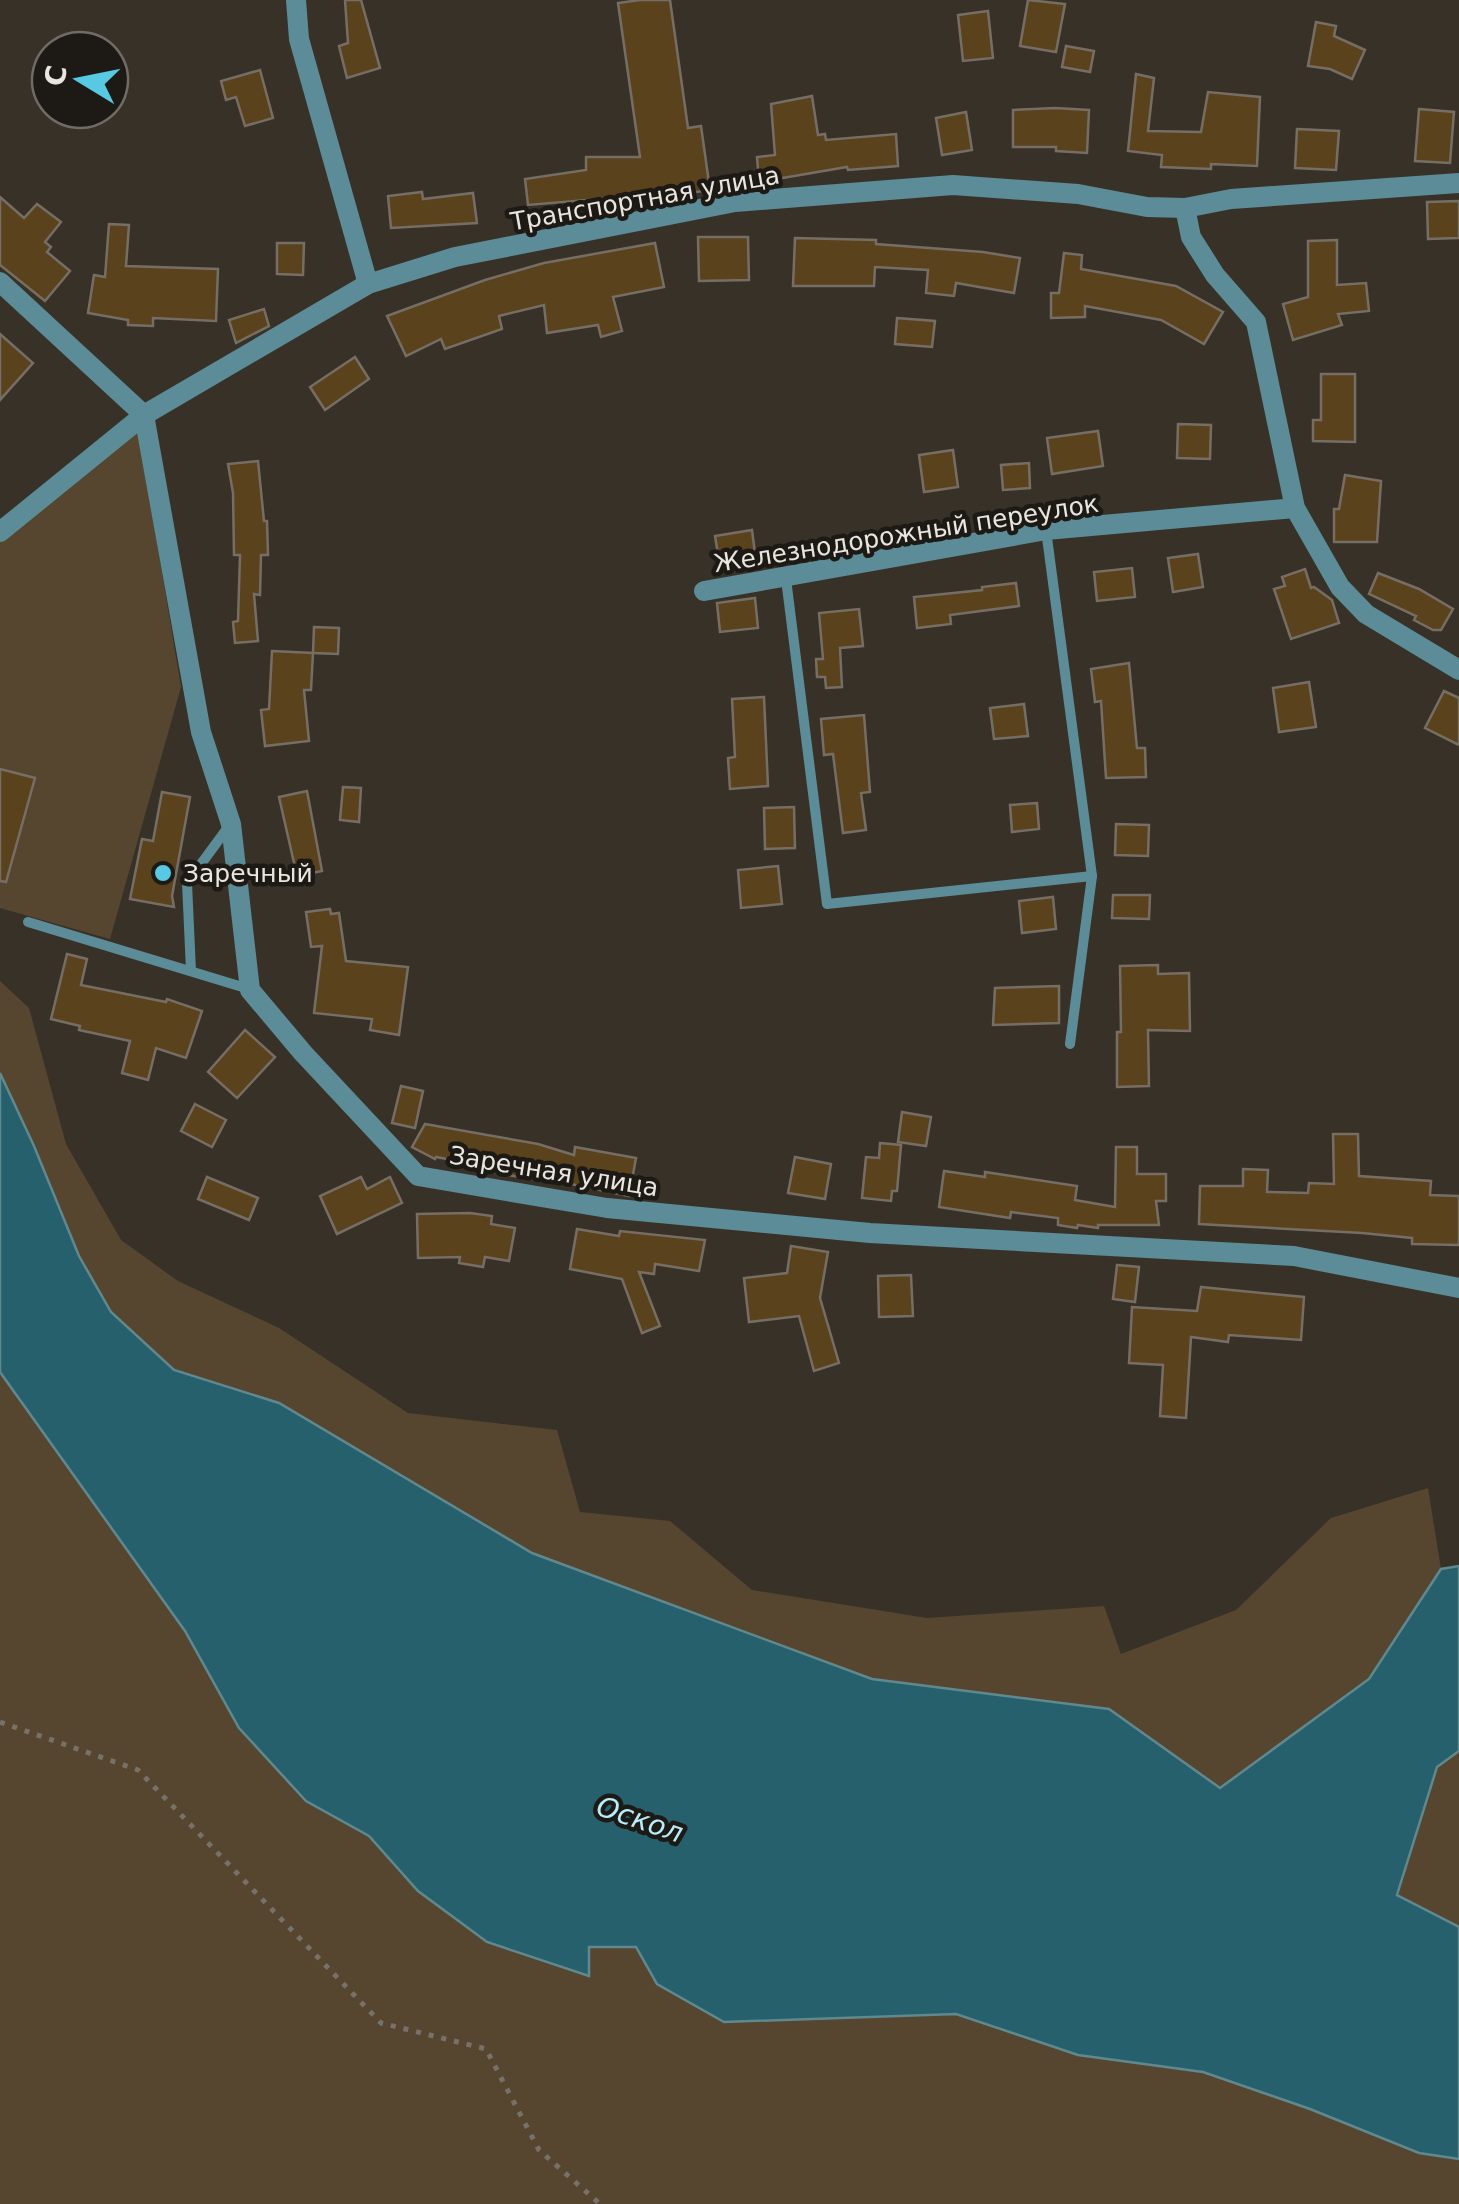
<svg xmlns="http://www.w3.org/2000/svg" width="1459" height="2204" font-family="'DejaVu Sans',sans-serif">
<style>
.green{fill:#56462f}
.water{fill:#26606d;stroke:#60888f;stroke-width:2.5}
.building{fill:#5a421c;stroke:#766e64;stroke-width:2.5}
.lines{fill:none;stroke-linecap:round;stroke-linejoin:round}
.path{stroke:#77716a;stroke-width:5;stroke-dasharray:5 8;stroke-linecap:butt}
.lane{stroke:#5b8c97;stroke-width:10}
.street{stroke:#5b8c97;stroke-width:20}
.poi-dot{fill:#57c9e2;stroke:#1d1a16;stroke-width:4}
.labels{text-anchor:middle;stroke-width:9;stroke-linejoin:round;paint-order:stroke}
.street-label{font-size:25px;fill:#e9e5df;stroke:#1d1a16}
.poi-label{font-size:25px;fill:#e9e5df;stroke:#1d1a16;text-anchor:start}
.water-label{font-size:28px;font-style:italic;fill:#b9edfa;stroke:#1d1a16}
</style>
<rect width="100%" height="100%" fill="#383128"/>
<g class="green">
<polygon points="138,428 181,687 110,939 0,908 0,537"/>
<polygon points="0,981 29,1008 66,1144 121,1240 178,1281 279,1328 408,1413 557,1430 580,1512 670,1521 752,1590 927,1618 1104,1606 1121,1654 1236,1610 1331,1518 1428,1488 1441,1569 1369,1679 1220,1789 1109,1709 872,1679 532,1553 279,1403 174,1370 111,1312 79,1256 34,1146 0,1073"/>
<polygon points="0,1372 185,1631 239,1728 306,1801 369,1836 418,1891 588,1976 589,1947 636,1947 658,1984 852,2016 956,2014 1078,2055 1203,2072 1310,2109 1419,2153 1459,2159 1459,2204 0,2204"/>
<polygon points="1459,1751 1459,1927 1398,1896 1437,1767"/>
</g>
<polygon class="water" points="0,1073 34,1146 79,1256 111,1312 174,1370 279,1403 532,1553 872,1679 1109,1709 1220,1788 1369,1679 1441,1569 1459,1566 1459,1751 1437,1767 1397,1895 1459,1927 1459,2159 1419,2153 1310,2109 1203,2072 1078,2055 956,2014 724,2022 657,1984 636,1947 589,1947 589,1976 487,1942 418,1891 369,1836 306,1801 239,1728 185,1631 0,1372"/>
<g class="building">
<polygon points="345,0 361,0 380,68 347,78 339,46 348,43"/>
<polygon points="640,0 670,0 688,128 701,126 710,190 637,201 621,201 621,197 528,205 525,179 586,170 586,157 640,157 618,3"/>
<polygon points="1028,0 1065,4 1056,52 1020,46"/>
<polygon points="988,11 993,58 963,61 958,15"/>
<polygon points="1316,22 1336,26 1334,36 1365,50 1352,79 1330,69 1308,66"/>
<polygon points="1066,46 1094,51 1090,72 1062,67"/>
<polygon points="260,70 273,118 245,126 236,97 226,100 221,81"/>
<polygon points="1136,74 1154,78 1148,131 1201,132 1208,92 1260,97 1257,166 1211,164 1211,169 1161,167 1162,155 1128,151"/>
<polygon points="812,96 818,135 825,134 826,140 896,134 898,166 848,170 847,167 759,182 757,157 775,155 771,104"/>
<polygon points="1055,108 1089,110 1087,153 1056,151 1056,147 1013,147 1013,110"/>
<polygon points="1419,109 1454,112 1450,163 1415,161"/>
<polygon points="966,112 972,150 942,155 936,118"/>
<polygon points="1297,129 1339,131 1336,170 1295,168"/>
<polygon points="422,192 423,199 473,193 477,223 391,228 388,196"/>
<polygon points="0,197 24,218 37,204 61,222 45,242 51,247 47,252 70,271 45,301 0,265"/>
<polygon points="1459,201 1459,238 1428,239 1427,202"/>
<polygon points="109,224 129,225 126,266 218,269 216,321 153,318 153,326 128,325 128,320 88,313 94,275 105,277"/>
<polygon points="698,237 748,237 749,280 699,281"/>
<polygon points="795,238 876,240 876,244 983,252 1020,258 1014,293 956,283 954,296 926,293 928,270 875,267 874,286 793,286"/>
<polygon points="1337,240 1337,285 1366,283 1369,311 1338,314 1342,325 1293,340 1283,304 1308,297 1308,241"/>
<polygon points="277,243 304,243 303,275 277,274"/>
<polygon points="655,243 664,287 613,297 622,331 601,337 598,325 547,333 544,305 499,316 502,329 445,349 441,339 406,356 387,316 485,280 544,263"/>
<polygon points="1064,253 1082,255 1081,269 1176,286 1223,312 1204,344 1161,320 1085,306 1085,317 1051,318 1051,293 1059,293"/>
<polygon points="264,309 269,326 236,343 229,320"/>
<polygon points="897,318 935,321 932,347 895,344"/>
<polygon points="0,334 33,363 0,400"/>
<polygon points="355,357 369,379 325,410 310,387"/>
<polygon points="1321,374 1355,374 1355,442 1313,441 1313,420 1321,420"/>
<polygon points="1178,424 1211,425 1210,459 1177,458"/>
<polygon points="1098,431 1103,466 1052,474 1047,438"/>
<polygon points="953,450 958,487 924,492 919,455"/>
<polygon points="258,461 264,521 267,521 268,555 261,555 260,595 254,594 258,641 235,643 233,622 238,621 240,555 234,555 233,493 228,464"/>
<polygon points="1029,463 1030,488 1003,490 1001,465"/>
<polygon points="1345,475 1381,481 1377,542 1334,542 1334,509 1339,509"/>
<polygon points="752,530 756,561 720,567 715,536"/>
<polygon points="1198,554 1203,587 1173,592 1168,558"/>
<polygon points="1132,568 1135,597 1097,601 1094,572"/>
<polygon points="1305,569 1311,588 1314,587 1332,600 1339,623 1291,639 1274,589 1285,586 1282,577"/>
<polygon points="1378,573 1419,589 1453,609 1441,630 1433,630 1414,620 1416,616 1369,594"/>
<polygon points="1016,583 1019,606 950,615 951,624 917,628 914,597 982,590 982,587"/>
<polygon points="755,598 758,628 720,632 717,603"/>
<polygon points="859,609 863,646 840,648 842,687 826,688 825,677 817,677 816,659 823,659 819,613"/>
<polygon points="314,627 339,628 338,654 313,653"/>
<polygon points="272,651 313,653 311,690 304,690 309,741 265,746 261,710 269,709"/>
<polygon points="1129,663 1137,748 1145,748 1146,777 1106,778 1101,701 1095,702 1091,669"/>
<polygon points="1309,682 1316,727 1279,732 1273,688"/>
<polygon points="1444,691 1459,698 1459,745 1425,728"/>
<polygon points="764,697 768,786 730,789 728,758 735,757 732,699"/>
<polygon points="1024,704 1028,736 994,739 990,708"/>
<polygon points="864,715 870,792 861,793 866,830 843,833 833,754 824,755 821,719"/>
<polygon points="0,769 35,778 6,882 0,881"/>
<polygon points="343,787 361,788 359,822 340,820"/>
<polygon points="307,791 322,871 297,876 279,797"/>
<polygon points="162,792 190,797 172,896 174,907 130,899 142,839 153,841"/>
<polygon points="1037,803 1039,829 1012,832 1010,805"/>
<polygon points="794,807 795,848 765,849 764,808"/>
<polygon points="1116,824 1149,825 1148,856 1115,855"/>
<polygon points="778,866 782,904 741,908 738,870"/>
<polygon points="1113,895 1150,895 1149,919 1112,918"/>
<polygon points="1053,897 1056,929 1022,933 1019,901"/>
<polygon points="330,909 331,914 339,913 346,961 408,967 399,1035 370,1030 372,1019 314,1013 322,946 311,947 306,912"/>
<polygon points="67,954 87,959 81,985 166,1002 167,999 202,1011 186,1058 156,1048 148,1080 122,1073 130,1041 79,1030 80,1026 51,1019"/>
<polygon points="1158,965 1158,974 1189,973 1190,1031 1148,1030 1149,1086 1117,1087 1117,1032 1121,1032 1120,966"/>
<polygon points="1059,986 1059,1023 993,1025 995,988"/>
<polygon points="245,1030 275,1057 237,1098 208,1072"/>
<polygon points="401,1086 423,1091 415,1128 392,1123"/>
<polygon points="195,1104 226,1120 212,1147 181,1131"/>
<polygon points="902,1112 931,1117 926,1146 898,1142"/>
<polygon points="425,1124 538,1144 574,1155 575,1147 636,1158 629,1196 532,1176 532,1179 496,1173 496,1168 436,1157 435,1159 412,1147"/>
<polygon points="1333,1134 1358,1134 1359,1176 1431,1181 1430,1195 1459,1196 1459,1245 1412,1244 1412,1238 1362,1233 1199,1224 1200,1186 1243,1186 1243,1169 1268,1170 1267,1192 1308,1193 1309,1183 1334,1184"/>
<polygon points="880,1143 901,1145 897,1191 892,1191 891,1201 862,1198 866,1157 879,1158"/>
<polygon points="1116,1147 1137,1147 1137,1174 1166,1174 1166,1201 1156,1201 1159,1225 1098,1225 1098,1228 1078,1225 1077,1228 1058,1225 1058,1218 1011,1212 1010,1218 939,1207 944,1171 985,1177 985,1172 1077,1186 1075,1200 1115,1207"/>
<polygon points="795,1157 831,1164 825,1199 788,1193"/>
<polygon points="207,1177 258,1198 249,1220 198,1199"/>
<polygon points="361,1177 367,1189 390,1177 402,1203 337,1234 320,1196"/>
<polygon points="470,1213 492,1216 491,1224 515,1228 509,1261 485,1257 483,1267 459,1263 460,1257 418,1258 417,1214"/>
<polygon points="577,1229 619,1236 620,1231 705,1240 699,1271 655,1264 654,1274 639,1272 660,1326 642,1333 622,1279 570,1269"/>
<polygon points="791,1246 828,1252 820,1298 839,1363 814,1371 799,1316 749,1322 744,1278 787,1273"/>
<polygon points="1117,1265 1139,1267 1135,1302 1113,1299"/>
<polygon points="911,1275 913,1316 879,1317 878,1276"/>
<polygon points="1201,1287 1304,1297 1301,1340 1229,1335 1228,1342 1191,1337 1186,1418 1160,1416 1163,1365 1129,1363 1132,1307 1197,1311"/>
</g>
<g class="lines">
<polyline class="path" points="0,1722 138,1770 381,2023 486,2049 539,2150 600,2204"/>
<g class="lane">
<polyline points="1046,530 1092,876 1070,1044"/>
<polyline points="786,579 827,904 1092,876"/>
<polyline points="28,922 249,989"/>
<polyline points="191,971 187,883 229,826"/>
</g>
<g class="street">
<polyline points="296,0 299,39 368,284"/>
<polyline points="1185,208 1191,237 1215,275 1256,322 1295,508 1340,587 1366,614 1459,670"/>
<polyline points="0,282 144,415 368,284 455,257 735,202 953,185 1078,194 1147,207 1185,208 1231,199 1459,183"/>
<polyline points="0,532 144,415 201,732 231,824 250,990 303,1053 418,1176 607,1208 870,1233 1294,1256 1459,1288"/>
<polyline points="704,591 1046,530 1295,508"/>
</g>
</g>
<circle class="poi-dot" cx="163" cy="873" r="10"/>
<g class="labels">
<g class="street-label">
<text transform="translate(645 198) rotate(-10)" y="9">Транспортная улица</text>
<text transform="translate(906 533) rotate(-9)" y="9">Железнодорожный переулок</text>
<text transform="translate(554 1171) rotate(9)" y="9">Заречная улица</text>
</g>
<g class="poi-label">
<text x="183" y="882">Заречный</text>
</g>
<g class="water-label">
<text transform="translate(640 1819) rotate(19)" y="10">Оскол</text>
</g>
</g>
<g transform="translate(80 80) rotate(280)"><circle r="48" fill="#1d1a16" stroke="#6f6b66" stroke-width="2.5"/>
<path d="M0-8L18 38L0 25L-18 38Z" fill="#57c9e2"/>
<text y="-15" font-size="28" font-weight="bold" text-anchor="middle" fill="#e9e5df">С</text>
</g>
</svg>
